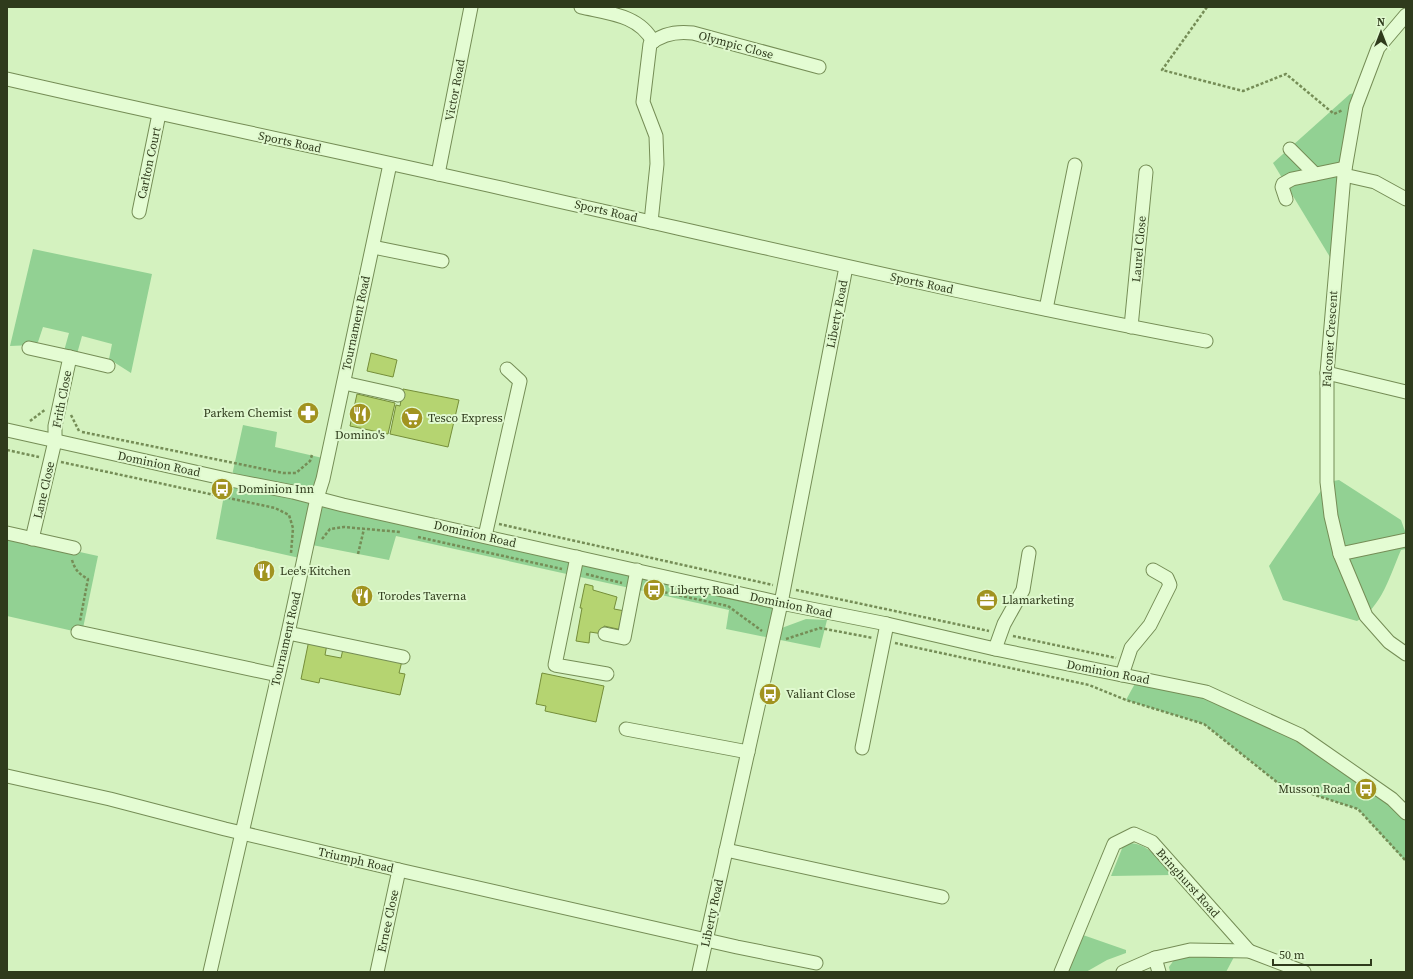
<svg xmlns="http://www.w3.org/2000/svg" width="1413" height="979" font-family="'Source Serif 4',serif">
<style>
.green{fill:#92d193}
.building{fill:#b5d471;stroke:#758e39}
.lines{fill:none;stroke-linecap:round;stroke-linejoin:round}
.minor-casing{stroke:#758d56;stroke-width:15}
.path{stroke:#758d56;stroke-width:2.5;stroke-dasharray:3 2;stroke-linecap:butt}
.minor{stroke:#e4fcd3;stroke-width:13}
.labels{text-anchor:middle;stroke-width:4;stroke-linejoin:round;paint-order:stroke}
.street-label{font-size:12px;fill:#2f3b1c;stroke:#e0f9cf}
.poi-label{font-size:12px;fill:#2f3b1c;stroke:#e0f9cf;text-anchor:start}
</style>
<rect width="100%" height="100%" fill="#d4f2bf"/>
<g class="green">
<polygon points="1361,92 1336,267 1273,163 1350,94"/>
<polygon points="33,249 152,274 131,373 109,359 112,344 82,336 77,354 64,351 69,333 43,327 38,342 33,345 10,346"/>
<polygon points="243,425 277,432 275,447 327,459 317,498 781,603 779,629 806,619 827,620 820,648 726,629 729,610 396,536 389,560 307,544 304,559 216,539 227,479 231,480"/>
<path d="M1339,480l62,40 5,14v15l-5,1c-11,25 -19,57 -44,71l-74,-21 -14,-34 58,-84z"/>
<polygon points="7,536 98,556 82,633 7,616"/>
<polygon points="1138,678 1206,692 1300,735 1406,813 1406,862 1358,809 1278,783 1204,724 1126,700"/>
<path d="M1128,843c22,0 30,17 44,32l-61,1 12,-30z"/>
<polygon points="1083,935 1126,950 1126,953 1107,960 1086,972 1065,972"/>
<polygon points="1181,954 1234,957 1226,972 1170,972 1169,967 1176,957"/>
</g>
<g class="building">
<polygon points="371,353 397,360 393,377 367,371"/>
<polygon points="403,389 459,400 448,447 390,434 396,405 400,406"/>
<polygon points="357,394 395,403 388,434 350,426"/>
<polygon points="585,584 593,586 593,590 617,597 614,609 625,611 622,630 604,626 603,634 590,632 589,643 576,641 582,608 580,608"/>
<polygon points="309,640 327,644 325,655 341,658 343,649 402,661 399,673 405,674 400,695 320,678 319,683 301,679"/>
<polygon points="542,673 604,686 596,722 545,711 546,706 536,704"/>
</g>
<g class="lines">
<g class="minor-casing">
<g id="minor">
<path d="M581,7c26,6 59,8 72,35"/>
<polyline points="1406,15 1378,48 1356,106 1344,175 1327,373 1327,482 1331,516 1340,554 1366,616 1389,642 1406,654"/>
<path d="M7,79c186,43 374,81 560,124 213,48 425,98 639,138"/>
<polyline points="1290,149 1315,174"/>
<polyline points="438,174 471,7"/>
<polyline points="1344,175 1375,182 1406,199"/>
<polyline points="1286,199 1282,187 1283,184 1292,179 1345,168"/>
<polyline points="139,212 159,114"/>
<path d="M651,222l6,-58 -1,-28 -13,-34 7,-58c13,-11 27,-13 43,-11l126,34"/>
<polyline points="373,247 442,261"/>
<polyline points="1046,309 1075,165"/>
<polyline points="1131,327 1146,172"/>
<polyline points="29,348 70,357 55,426 55,441 32,539"/>
<polyline points="70,357 108,366"/>
<polyline points="1327,373 1406,392"/>
<polyline points="344,383 398,395"/>
<polyline points="7,430 231,480 293,492 343,505 781,603 887,624 995,649 1206,692 1300,735 1392,799 1406,813"/>
<polyline points="7,533 74,548"/>
<polyline points="485,536 520,381 507,369"/>
<polyline points="1340,554 1406,540"/>
<polyline points="577,557 555,665 607,674"/>
<polyline points="78,632 278,675"/>
<polyline points="288,633 403,657"/>
<polyline points="605,634 624,638 637,570"/>
<polyline points="995,649 1004,624 1023,590 1029,553"/>
<polyline points="1122,675 1131,648 1150,625 1170,585 1167,578 1153,570"/>
<polyline points="626,729 748,752"/>
<polyline points="862,748 887,624"/>
<polyline points="7,776 110,799 225,829 399,870 737,947 816,963"/>
<polyline points="726,850 942,897"/>
<polyline points="1155,958 1159,972"/>
<polyline points="210,972 288,633 317,498 323,479 390,164"/>
<polyline points="377,972 399,870"/>
<polyline points="699,972 781,603 846,267"/>
<polyline points="1061,972 1114,844 1134,834 1152,842 1249,951"/>
<polyline points="1123,972 1155,958 1190,950 1249,951 1304,972"/>
</g>
</g>
<g class="path">
<polyline points="1207,7 1162,70 1243,91 1286,74 1334,114 1343,110"/>
<polyline points="71,415 79,431"/>
<polyline points="30,421 46,409"/>
<polyline points="82,432 283,473 296,473 310,461 312,455"/>
<polyline points="7,450 39,457"/>
<polyline points="61,462 275,508 289,515 293,528 291,553"/>
<polyline points="499,524 773,585"/>
<polyline points="418,537 562,569"/>
<polyline points="322,539 330,529 344,527 400,532"/>
<polyline points="358,554 364,529"/>
<path d="M72,560c3,10 7,14 16,19l-8,42"/>
<polyline points="586,574 622,583"/>
<polyline points="645,588 728,606 762,631"/>
<polyline points="796,590 989,631"/>
<polyline points="1013,636 1116,658"/>
<polyline points="786,639 820,628 873,638"/>
<polyline points="895,643 1089,685 1126,700 1204,724 1278,783 1358,809 1406,861"/>
</g>
<use href="#minor" class="minor"/>
</g>
<defs>
<g id="pharmacy-disc" transform="scale(1.15)"><circle r="9.5" fill="#a19320" stroke="#e0f9cf"/><path d="M-2-6h4v4h4v4h-4v4h-4v-4h-4v-4h4Z" fill="#fff"/></g>
<g id="restaurant-disc" transform="scale(1.15)"><circle r="9.5" fill="#a19320" stroke="#e0f9cf"/><path d="M-5-6h1v4h1v-4h1v4h1v-4h1v5L-1.5 .5V6h-2V.5L-5-1ZM5-6V6H3V1.5H1.5Q1.5-4 5-6Z" fill="#fff"/></g>
<g id="supermarket-disc" transform="scale(1.15)"><circle r="9.5" fill="#a19320" stroke="#e0f9cf"/><path d="M-6-5.5h2.5l.6 2H6L4.5 2H-2.5L-4.4-4H-6ZM-1.5 3.2a1.3 1.3 0 1 0 .1 0ZM3 3.2a1.3 1.3 0 1 0 .1 0Z" fill="#fff"/></g>
<g id="bus-disc" transform="scale(1.15)"><circle r="9.5" fill="#a19320" stroke="#e0f9cf"/><path d="M-5-6H5V4H4V6H2V4H-2V6H-4V4H-5ZM-3.5-4V0h7V-4ZM-3.5 1.2v1.5H-2V1.2ZM2 1.2v1.5H3.5V1.2Z" fill="#fff"/></g>
<g id="office-disc" transform="scale(1.15)"><circle r="9.5" fill="#a19320" stroke="#e0f9cf"/><path d="M-6-3h4V-5.5h4V-3h4V5H-6ZM-1-4.5V-3h2v-1.5ZM-6 0V1H6V0Z" fill="#fff"/></g>
</defs>
<g fill-rule="evenodd">
<use href="#pharmacy-disc" x="308" y="413"/>
<use href="#restaurant-disc" x="360" y="414"/>
<use href="#supermarket-disc" x="412" y="418"/>
<use href="#bus-disc" x="222" y="489"/>
<use href="#restaurant-disc" x="264" y="571"/>
<use href="#bus-disc" x="654" y="590"/>
<use href="#restaurant-disc" x="362" y="596"/>
<use href="#office-disc" x="987" y="600"/>
<use href="#bus-disc" x="770" y="694"/>
<use href="#bus-disc" x="1366" y="789"/>
</g>
<g class="labels">
<g class="street-label">
<text transform="translate(736 45) rotate(15)" y="4">Olympic Close</text>
<text transform="translate(455 90) rotate(-79)" y="4">Victor Road</text>
<text transform="translate(290 142) rotate(12)" y="4">Sports Road</text>
<text transform="translate(149 163) rotate(-78)" y="4">Carlton Court</text>
<text transform="translate(606 211) rotate(13)" y="4">Sports Road</text>
<text transform="translate(1139 249) rotate(-85)" y="4">Laurel Close</text>
<text transform="translate(922 283) rotate(12)" y="4">Sports Road</text>
<text transform="translate(837 314) rotate(-79)" y="4">Liberty Road</text>
<text transform="translate(356 323) rotate(-78)" y="4">Tournament Road</text>
<text transform="translate(1330 339) rotate(-86)" y="4">Falconer Crescent</text>
<text transform="translate(62 399) rotate(-79)" y="4">Frith Close</text>
<text transform="translate(159 464) rotate(12)" y="4">Dominion Road</text>
<text transform="translate(44 490) rotate(-77)" y="4">Lane Close</text>
<text transform="translate(475 534) rotate(13)" y="4">Dominion Road</text>
<text transform="translate(791 605) rotate(12)" y="4">Dominion Road</text>
<text transform="translate(286 639) rotate(-77)" y="4">Tournament Road</text>
<text transform="translate(1108 672) rotate(11)" y="4">Dominion Road</text>
<text transform="translate(356 860) rotate(13)" y="4">Triumph Road</text>
<text transform="translate(1188 883) rotate(48)" y="4">Bringhurst Road</text>
<text transform="translate(712 913) rotate(-78)" y="4">Liberty Road</text>
<text transform="translate(388 921) rotate(-78)" y="4">Ernee Close</text>
</g>
<g class="poi-label">
<text x="292" y="417" text-anchor="end">Parkem Chemist</text>
<text x="428" y="422">Tesco Express</text>
<text x="360" y="439" text-anchor="middle">Domino's</text>
<text x="238" y="493">Dominion Inn</text>
<text x="280" y="575">Lee's Kitchen</text>
<text x="670" y="594">Liberty Road</text>
<text x="378" y="600">Torodes Taverna</text>
<text x="1002" y="604">Llamarketing</text>
<text x="786" y="698">Valiant Close</text>
<text x="1350" y="793" text-anchor="end">Musson Road</text>
</g>
</g>
<rect width="1413" height="979" fill="none" stroke="#2f3b1c" stroke-width="16"/>
<g transform="translate(1381 32)" stroke="#e0f9cf" stroke-width="3" paint-order="stroke">
<path d="M0-3L7 15L0 10L-7 15Z" fill="#2f3b1c"/>
<text y="-6" font-size="11" font-weight="bold" text-anchor="middle" fill="#2f3b1c">N</text>
</g>
<path d="M1273 959v6h98v-6" fill="none" stroke="#2f3b1c" stroke-width="2"/>
<text x="1279" y="959" font-size="12" fill="#2f3b1c" stroke="#e0f9cf" stroke-width="3" paint-order="stroke">50 m</text>
</svg>
